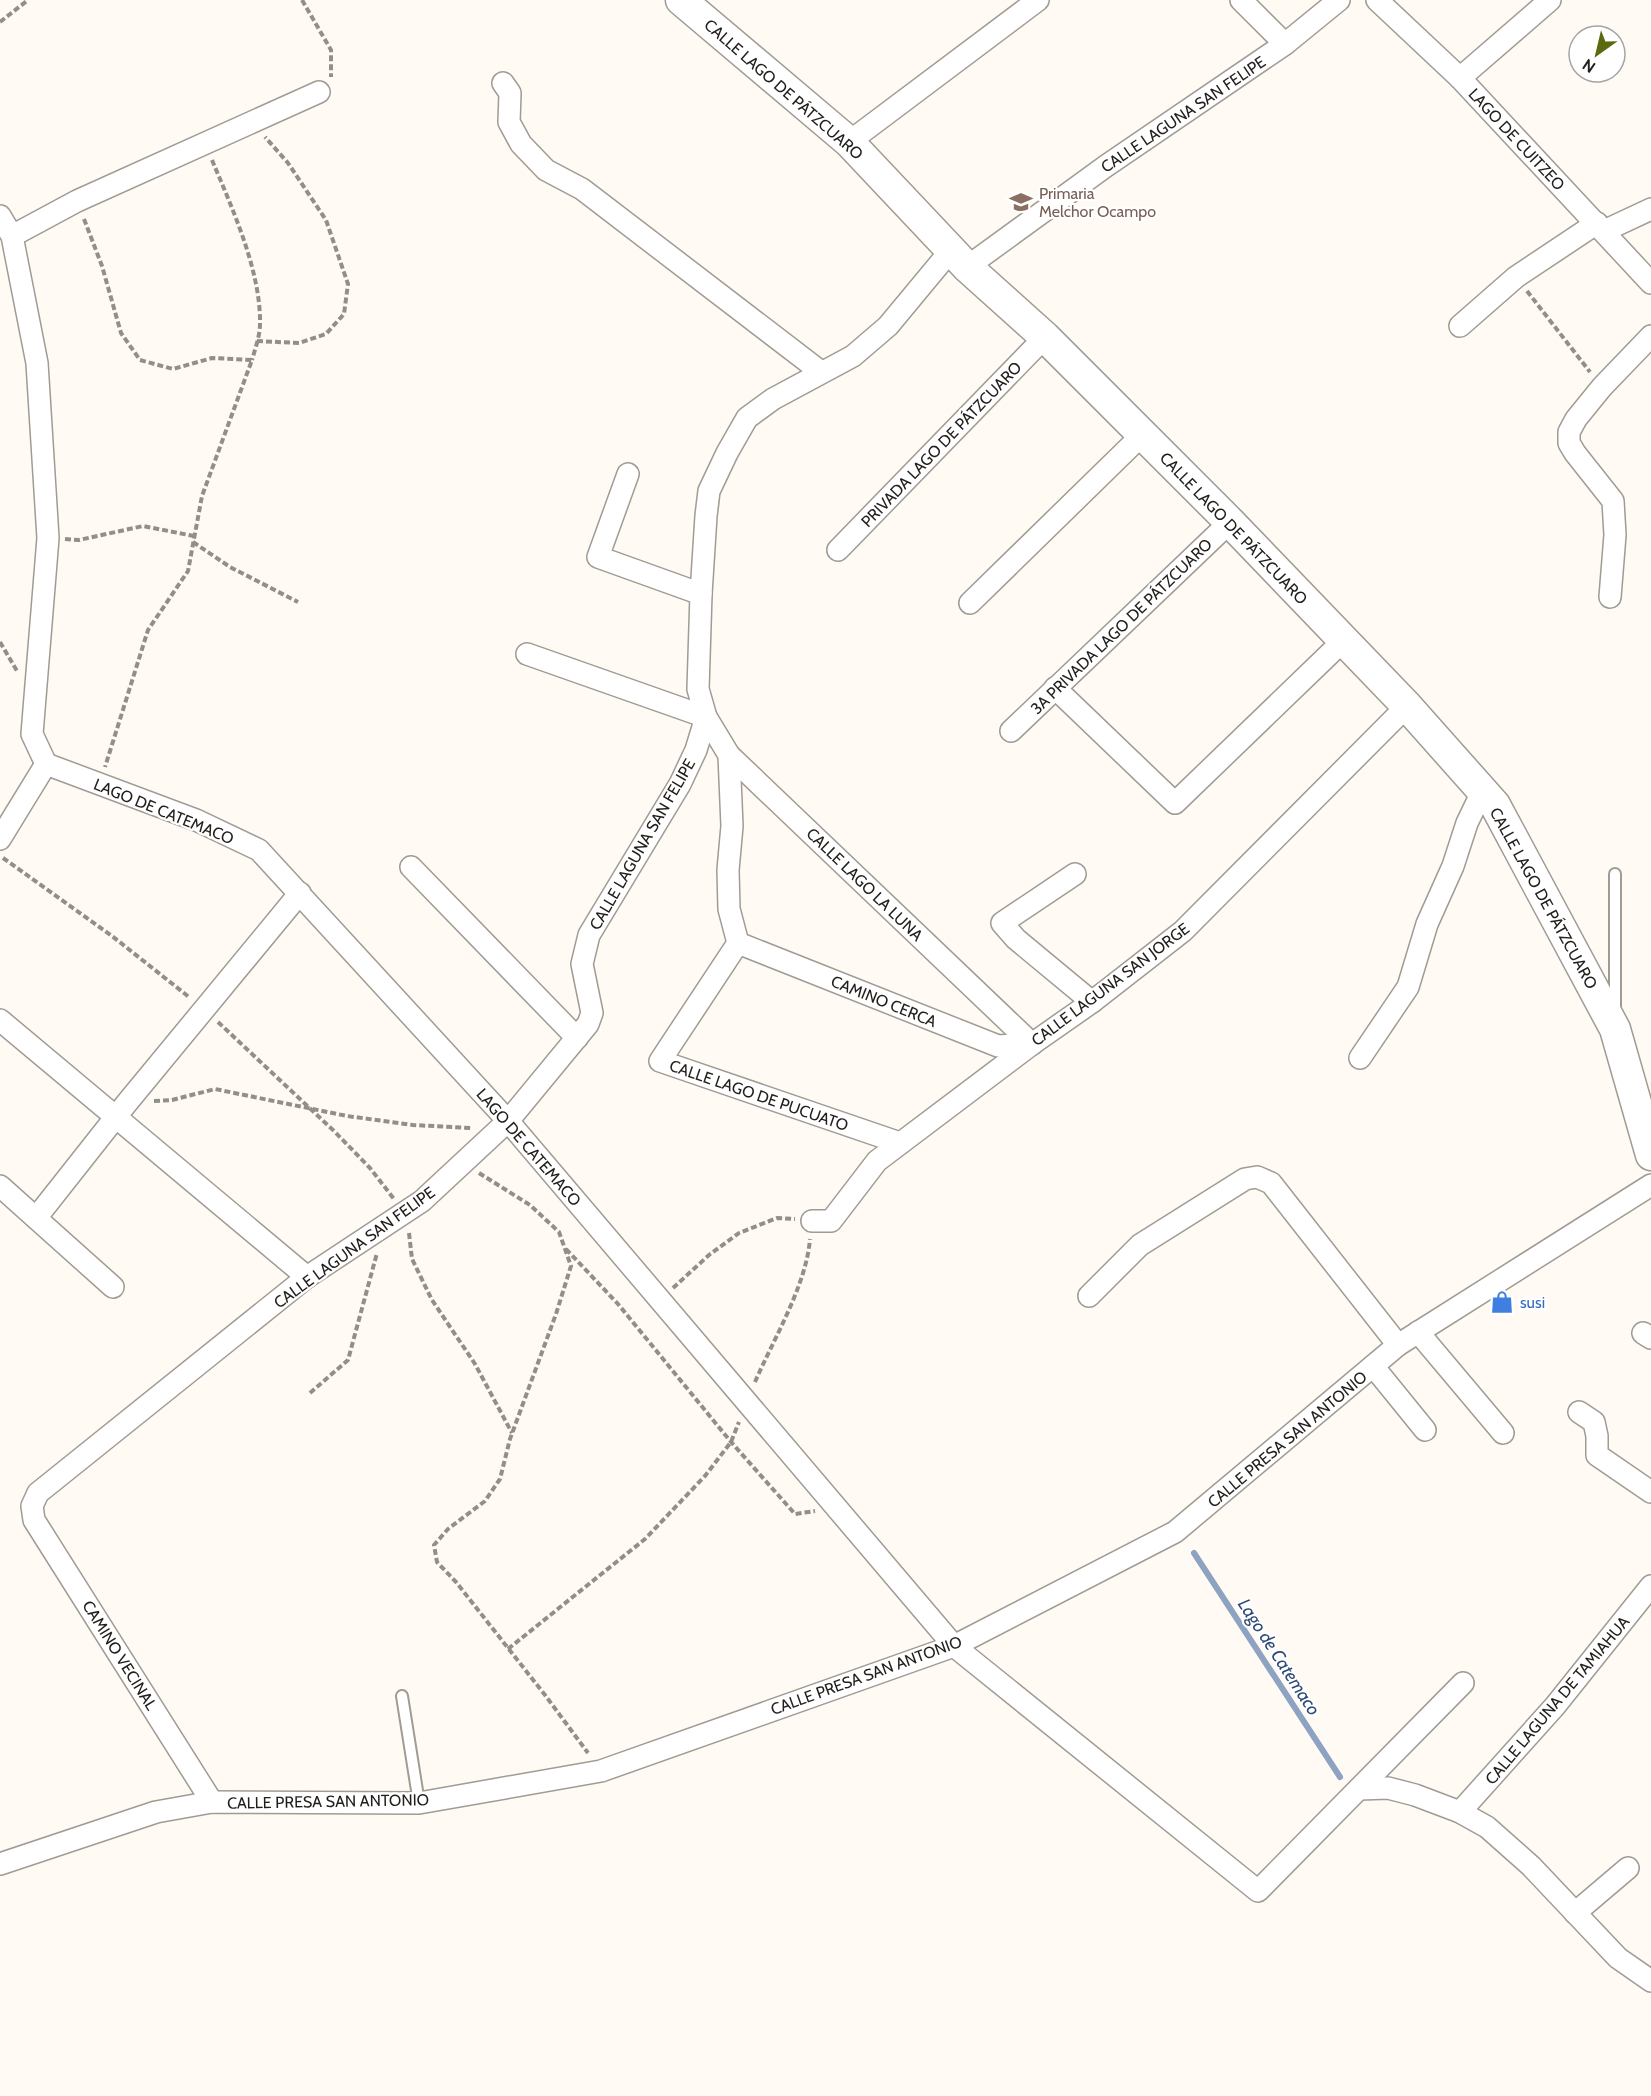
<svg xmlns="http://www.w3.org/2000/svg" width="1651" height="2096" font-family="Cabin,sans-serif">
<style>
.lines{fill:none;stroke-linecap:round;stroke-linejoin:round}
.stream{stroke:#8ea3c2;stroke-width:6}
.lane-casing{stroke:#a09b93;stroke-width:14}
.street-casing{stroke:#a09b93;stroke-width:24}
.secondary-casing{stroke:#a09b93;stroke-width:33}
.path{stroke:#928e8a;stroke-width:4;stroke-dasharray:6 3;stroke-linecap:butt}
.lane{stroke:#fff;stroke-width:10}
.street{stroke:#fff;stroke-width:21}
.secondary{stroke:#fff;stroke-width:30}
.labels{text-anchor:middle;stroke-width:4.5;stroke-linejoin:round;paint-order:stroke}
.street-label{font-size:16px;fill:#211e1b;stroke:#fff}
.education-label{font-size:16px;fill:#785e54;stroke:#fff;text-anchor:start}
.shop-label{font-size:16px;fill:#366cbe;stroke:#fff;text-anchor:start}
.water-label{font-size:18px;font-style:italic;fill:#2e4a76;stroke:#fff}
</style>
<rect width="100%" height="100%" fill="#fffaf4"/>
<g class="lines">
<polyline class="stream" points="1194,1553 1340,1777"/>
<g class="lane-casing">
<g id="lane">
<polyline points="1615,874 1615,1010"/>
<polyline points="402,1696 419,1803"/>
</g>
</g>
<g class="street-casing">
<g id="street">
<polyline points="1241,0 1285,44"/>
<polyline points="1377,0 1460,78 1651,283"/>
<polyline points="1460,78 1550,0"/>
<polyline points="503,83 510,93 509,122 521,144 546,170 582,189 821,372"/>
<polyline points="849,142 1038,0"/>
<polyline points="0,216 12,236 37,363 48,538 32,734 46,764 196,820 259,850 508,1121 954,1646 1258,1891 1463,1683"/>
<polyline points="1604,231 1651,209"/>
<polyline points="12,236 77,201 319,92"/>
<polyline points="967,267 1106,166 1285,44 1339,0"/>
<polyline points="1460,326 1516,277 1597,223"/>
<polyline points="628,474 598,557 701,594"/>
<polyline points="838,550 1045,337"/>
<polyline points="1610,597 1615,535 1613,501 1575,453 1569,443 1569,432 1576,419 1602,387 1651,336"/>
<polyline points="970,603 1143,434"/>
<polyline points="527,654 706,717 729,755 1032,1044"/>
<polyline points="1055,688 1175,803 1343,641"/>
<polyline points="1011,731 1230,522"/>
<polyline points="729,755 732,826 728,870 729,909 738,943 660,1061 900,1143"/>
<polyline points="0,839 46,764"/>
<polyline points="411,867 577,1038"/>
<polyline points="1075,874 1002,923 1016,939 1092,1002"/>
<polyline points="738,943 998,1046 1032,1044"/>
<polyline points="0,1020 307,1277"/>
<polyline points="1360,1058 1408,987 1427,924 1453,866 1467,823 1482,792"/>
<polyline points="0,1186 113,1287"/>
<polyline points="36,1218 126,1104 300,893"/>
<polyline points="812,1221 831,1221 877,1161 1032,1044 1092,1002 1183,931 1407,706"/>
<polyline points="1089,1296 1140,1245 1245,1179 1257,1177 1271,1183 1398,1345"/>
<polyline points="1418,1332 1503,1433"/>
<polyline points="1643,1333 1651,1338"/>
<polyline points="1373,1366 1425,1430"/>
<polyline points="1579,1412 1594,1422 1597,1436 1597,1455 1651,1492"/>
<polyline points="1359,1789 1388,1788 1415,1795 1460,1812 1487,1827 1531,1866 1618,1958 1651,1981"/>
<polyline points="212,1802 34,1520 32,1506 38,1493 307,1277 422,1201 508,1121 588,1024 592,1013 582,964 589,935 680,784 696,750 706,717 698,689 701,594 706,516 709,491 727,453 747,418 773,399 853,356 888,326 951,250"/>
<polyline points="1460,1812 1555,1706 1651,1586"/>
<polyline points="0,1864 156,1812 212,1802 419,1803 601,1771 954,1646 1175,1532 1398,1345 1651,1185"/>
<polyline points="1575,1913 1628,1868"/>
</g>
</g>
<g class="secondary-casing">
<polyline id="secondary" points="681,0 849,142 967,267 1045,337 1230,522 1407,706 1495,805 1615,1029 1651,1155"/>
</g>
<g class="path">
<polyline points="302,0 331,50 331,77"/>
<polyline points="0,22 28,0"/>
<path d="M212,160c20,48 49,111 48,164 0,12 -5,25 -8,36"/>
<polyline points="84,219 102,266 121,333 140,360 173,369 212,358 252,360 202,496 188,571 148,630 105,767"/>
<polyline points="1527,291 1590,372"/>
<polyline points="257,341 299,343 326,334 344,314 348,284 326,220 288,163 265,137"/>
<polyline points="65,539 79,540 143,526 194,536"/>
<polyline points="193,542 230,567 298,602"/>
<polyline points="0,642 17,671"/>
<polyline points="3,858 112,936 189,997"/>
<polyline points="218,1022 334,1131 370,1168 394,1199"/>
<polyline points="154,1101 172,1100 215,1089 347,1116 413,1125 471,1128"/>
<polyline points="479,1173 530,1205 559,1232 571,1266 556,1314 510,1439 500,1479 485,1501 448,1529 434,1545 437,1562 456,1582 545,1695 588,1753"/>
<polyline points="409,1233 412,1259 432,1300 475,1364 512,1433"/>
<polyline points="566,1249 618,1304 731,1442 795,1514 815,1511"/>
<polyline points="673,1288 709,1255 739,1233 777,1218 795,1219"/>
<path d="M755,1382c19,-44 51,-96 55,-143"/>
<polyline points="310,1393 348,1360 377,1253"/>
<polyline points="508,1649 645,1539 705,1476 731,1442 739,1422"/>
</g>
<use href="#lane" class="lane"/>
<use href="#street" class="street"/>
<use href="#secondary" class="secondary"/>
</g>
<defs>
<g id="school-bare" transform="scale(1.8)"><path d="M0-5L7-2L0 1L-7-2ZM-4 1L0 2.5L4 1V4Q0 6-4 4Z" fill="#8d6e63" stroke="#fff" stroke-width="2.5" paint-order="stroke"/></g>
<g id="shop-bare" transform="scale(1.8)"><path d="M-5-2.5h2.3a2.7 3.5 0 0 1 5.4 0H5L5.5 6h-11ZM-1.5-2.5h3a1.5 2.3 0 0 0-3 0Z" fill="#3f7fe0" stroke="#fff" stroke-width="2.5" paint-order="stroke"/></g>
</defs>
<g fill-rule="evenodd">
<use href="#school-bare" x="1021" y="202"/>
<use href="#shop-bare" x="1502" y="1302"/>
</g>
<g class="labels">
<g class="street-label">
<text transform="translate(784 89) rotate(41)" y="6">CALLE LAGO DE PÁTZCUARO</text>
<text transform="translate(1183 114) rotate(-34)" y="6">CALLE LAGUNA SAN FELIPE</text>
<text transform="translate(1517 139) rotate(47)" y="6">LAGO DE CUITZEO</text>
<text transform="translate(941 444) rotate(-46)" y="6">PRIVADA LAGO DE PÁTZCUARO</text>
<text transform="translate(1234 528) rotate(46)" y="6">CALLE LAGO DE PÁTZCUARO</text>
<text transform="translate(1121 626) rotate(-44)" y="6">3A PRIVADA LAGO DE PÁTZCUARO</text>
<text transform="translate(164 811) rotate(22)" y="6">LAGO DE CATEMACO</text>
<text transform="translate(642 844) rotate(-60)" y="6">CALLE LAGUNA SAN FELIPE</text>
<text transform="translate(865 884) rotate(44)" y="6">CALLE LAGO LA LUNA</text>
<text transform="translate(1544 898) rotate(61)" y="6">CALLE LAGO DE PÁTZCUARO</text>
<text transform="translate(1110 984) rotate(-37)" y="6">CALLE LAGUNA SAN JORGE</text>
<text transform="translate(884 1001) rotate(22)" y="6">CAMINO CERCA</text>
<text transform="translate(759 1095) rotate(19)" y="6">CALLE LAGO DE PUCUATO</text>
<text transform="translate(529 1147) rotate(49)" y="6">LAGO DE CATEMACO</text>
<text transform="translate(354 1247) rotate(-36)" y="6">CALLE LAGUNA SAN FELIPE</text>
<text transform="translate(1287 1439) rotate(-40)" y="6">CALLE PRESA SAN ANTONIO</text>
<text transform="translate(120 1655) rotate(58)" y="6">CAMINO VECINAL</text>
<text transform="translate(866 1675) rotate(-20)" y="6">CALLE PRESA SAN ANTONIO</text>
<text transform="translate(1557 1700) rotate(-50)" y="6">CALLE LAGUNA DE TAMIAHUA</text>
<text transform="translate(328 1801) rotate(-1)" y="6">CALLE PRESA SAN ANTONIO</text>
</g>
<g class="education-label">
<text x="1039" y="199">Primaria<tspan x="1039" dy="18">Melchor Ocampo</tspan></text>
</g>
<g class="shop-label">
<text x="1520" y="1308">susi</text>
</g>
<g class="water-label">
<text transform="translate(1279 1657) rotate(57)" y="6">Lago de Catemaco</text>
</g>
</g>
<g transform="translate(1597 54) rotate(214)"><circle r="28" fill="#ffffff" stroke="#a6a5a4" stroke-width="1.5"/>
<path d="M0-4.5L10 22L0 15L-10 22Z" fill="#5b6910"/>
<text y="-9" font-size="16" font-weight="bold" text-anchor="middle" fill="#211e1b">N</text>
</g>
</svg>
